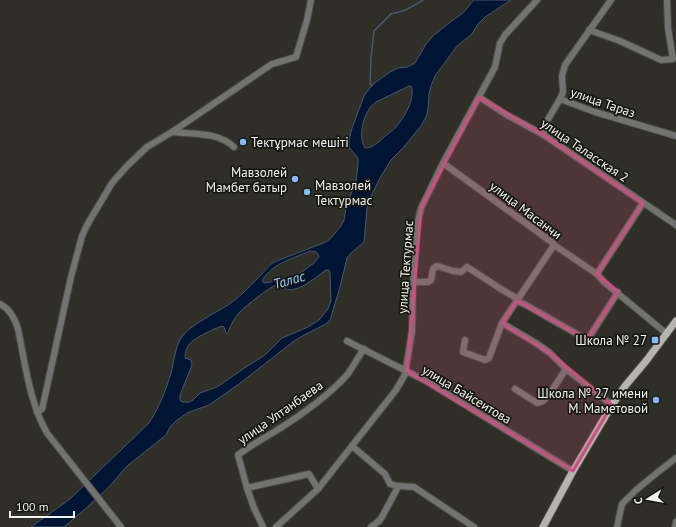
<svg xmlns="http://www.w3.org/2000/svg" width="676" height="527" font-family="'PT Sans',sans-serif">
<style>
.water{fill:#001533;stroke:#49576b;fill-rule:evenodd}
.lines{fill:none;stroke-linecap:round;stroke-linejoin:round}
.stream{stroke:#49576b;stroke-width:1.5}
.minor-casing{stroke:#4a4a44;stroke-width:8}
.major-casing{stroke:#4a4a44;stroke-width:9}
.minor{stroke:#72726e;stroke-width:6}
.major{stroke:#b5b5ae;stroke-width:7}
.marked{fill:#ce4e80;fill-opacity:0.2;stroke:#ce4e80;stroke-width:3;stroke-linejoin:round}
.poi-dot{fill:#84bcfb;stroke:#171714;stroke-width:1.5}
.labels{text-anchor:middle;stroke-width:3.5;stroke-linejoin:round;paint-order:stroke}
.street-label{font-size:13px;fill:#f2f2ee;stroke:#171714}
.poi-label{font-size:13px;fill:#f2f2ee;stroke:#171714;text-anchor:end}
.water-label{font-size:14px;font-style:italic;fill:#9dc9fc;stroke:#171714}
</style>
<rect width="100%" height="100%" fill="#2f2f28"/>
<path class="water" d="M474,0h37l-26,17 -7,7 -6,10 -15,12 -22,30 -4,10 -2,8 -1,16 -2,7 -5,9 -18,22 -12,12 -10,16 -11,22 -3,10 -3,34 -14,12 -3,4 -7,29 -10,33 -4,4 -22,11 -10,6 -55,43 -30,21 -22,8 -11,8 -6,6 -4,8 -39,31 -19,22 -24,22 -20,17h-33l39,-28 79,-76c10,-15 17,-33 22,-50 3,-11 4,-25 10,-35 10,-14 33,-24 47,-33 16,-11 29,-26 42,-40l4,-3 52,-20 4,-3 11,-13 3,-6 3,-17 5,-11 4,-10 2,-18v-6l-9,-11v-7l3,-12 12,-32 8,-11 18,-13 8,-4 9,-1 8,-4 11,-19 8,-9 15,-12 14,-10zM409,86h2c5,12 -7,32 -15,41 -3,3 -8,7 -12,10 -5,5 -11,11 -19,11 -8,-12 -1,-38 11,-46zM310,251l6,1 2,2 1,3 -5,6 -19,14 -30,6 -2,-1 -1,-2c13,-18 30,-21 48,-29zM326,270h3l1,2 1,29 -3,8 -9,11 -11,7 -26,11 -17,17 -19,12 -29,20 -17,6 -7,7 -4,2h-7l-2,-2v-5l12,-30 -1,-5 -6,-2c0,-14 8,-18 19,-24 6,-3 12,-6 18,-8l2,1 2,6 1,1 1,-2c3,-7 6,-14 11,-19 6,-7 32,-27 39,-29 3,1 5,4 8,5 13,4 31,-13 40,-19z"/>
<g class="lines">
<polyline class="stream" points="372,86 370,83 371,58 374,31 391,14 406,10 423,0"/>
<g class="minor-casing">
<g id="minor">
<polyline points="589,30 620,41 646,53 661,60 673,59 668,28 667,0"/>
<polyline points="479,97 507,115 544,135 676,225"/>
<polyline points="560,99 563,92 562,76 565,65 611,0"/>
<path d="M172,132c20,2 47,0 62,15"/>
<polyline points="544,135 547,121 560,99 595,112 676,136"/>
<polyline points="443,163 553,243 554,245 597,274 604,282 667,334"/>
<polyline points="597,274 643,203"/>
<polyline points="413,282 428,282 431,280 433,269 437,266 453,271 461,272 467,267 501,289 518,299"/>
<polyline points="517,301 526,305 584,338 587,338 590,336 618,292"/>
<path d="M0,304c10,5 15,15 18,25 7,34 12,75 29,104l74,94"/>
<polyline points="502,323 536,343 550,353 566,369 612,405"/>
<polyline points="465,340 463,352 485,360 489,358 502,323 554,245"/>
<polyline points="347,341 426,381 573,471"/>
<polyline points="515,389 537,403 543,401 549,395 566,369"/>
<polyline points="37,412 42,409 43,405 71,277 82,236 87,225 112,183 127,166 147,147 172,132 272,64 296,57 307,20 311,0"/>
<path d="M352,446l33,28 5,10c8,3 16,2 24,3l60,40"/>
<polyline points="247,488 309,474 318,489"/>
<path d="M263,527l-9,-19 -7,-20 -9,-33c12,-9 24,-16 36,-23 26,-16 53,-35 73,-57 6,-8 11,-18 17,-26"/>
<polyline points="276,527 318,489 396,390 407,371 406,368 412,331 413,282 418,221 421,208 443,163 495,67 500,43 505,35 537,0"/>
<polyline points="371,527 379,521 382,517 398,487"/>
<polyline points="617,527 622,504 636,490 658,472 676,458"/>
<polyline points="675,527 676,522"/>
</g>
</g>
<g class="major-casing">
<polyline id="major" points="543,527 573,471 612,405 625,386 646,361 676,321"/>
</g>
<use href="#minor" class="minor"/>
<use href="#major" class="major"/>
</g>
<path class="marked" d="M479,97l65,38 99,68 -46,71 21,18 -28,44 -6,2 -67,-37 -15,22 48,30 62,52 -39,66 -166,-100 14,-163z"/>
<g class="poi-dot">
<circle cx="243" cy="142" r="4"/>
<circle cx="295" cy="179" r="4"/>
<circle cx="307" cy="192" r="4"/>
<rect x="651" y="336" width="8" height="8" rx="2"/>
<circle cx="656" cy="400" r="4"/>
</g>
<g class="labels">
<g class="street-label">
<text transform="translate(603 102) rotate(19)" y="5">улица Тараз</text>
<text transform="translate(585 150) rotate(34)" y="5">улица Таласская 2</text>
<text transform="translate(526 210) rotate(37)" y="5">улица Масанчи</text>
<text transform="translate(405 267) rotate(-86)" y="5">улица Тектурмас</text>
<text transform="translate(467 394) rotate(31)" y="5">улица Байсеитова</text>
<text transform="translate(280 412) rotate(-35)" y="5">улица Ултанбаева</text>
</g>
<g class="poi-label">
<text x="251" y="147" text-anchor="start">Тектұрмас мешіті</text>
<text x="287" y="177">Мавзолей<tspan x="287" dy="15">Мамбет батыр</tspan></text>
<text x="315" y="190" text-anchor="start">Мавзолей<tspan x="315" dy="15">Тектурмас</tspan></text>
<text x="647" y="345">Школа № 27</text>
<text x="648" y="398">Школа № 27 имени<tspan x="648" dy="15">М. Маметовой</tspan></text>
</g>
<g class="water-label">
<text transform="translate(289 280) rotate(-16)" y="5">Талас</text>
</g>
</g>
<g transform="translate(648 499) rotate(259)" stroke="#171714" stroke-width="3" paint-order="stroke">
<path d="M0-3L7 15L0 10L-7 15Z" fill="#f2f2ee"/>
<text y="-6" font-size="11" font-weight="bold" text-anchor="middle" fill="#f2f2ee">С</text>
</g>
<path d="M10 511v6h64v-6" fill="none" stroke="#f2f2ee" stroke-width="2"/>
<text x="16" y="511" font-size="12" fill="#f2f2ee" stroke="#171714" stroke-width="3" paint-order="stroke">100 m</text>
</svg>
